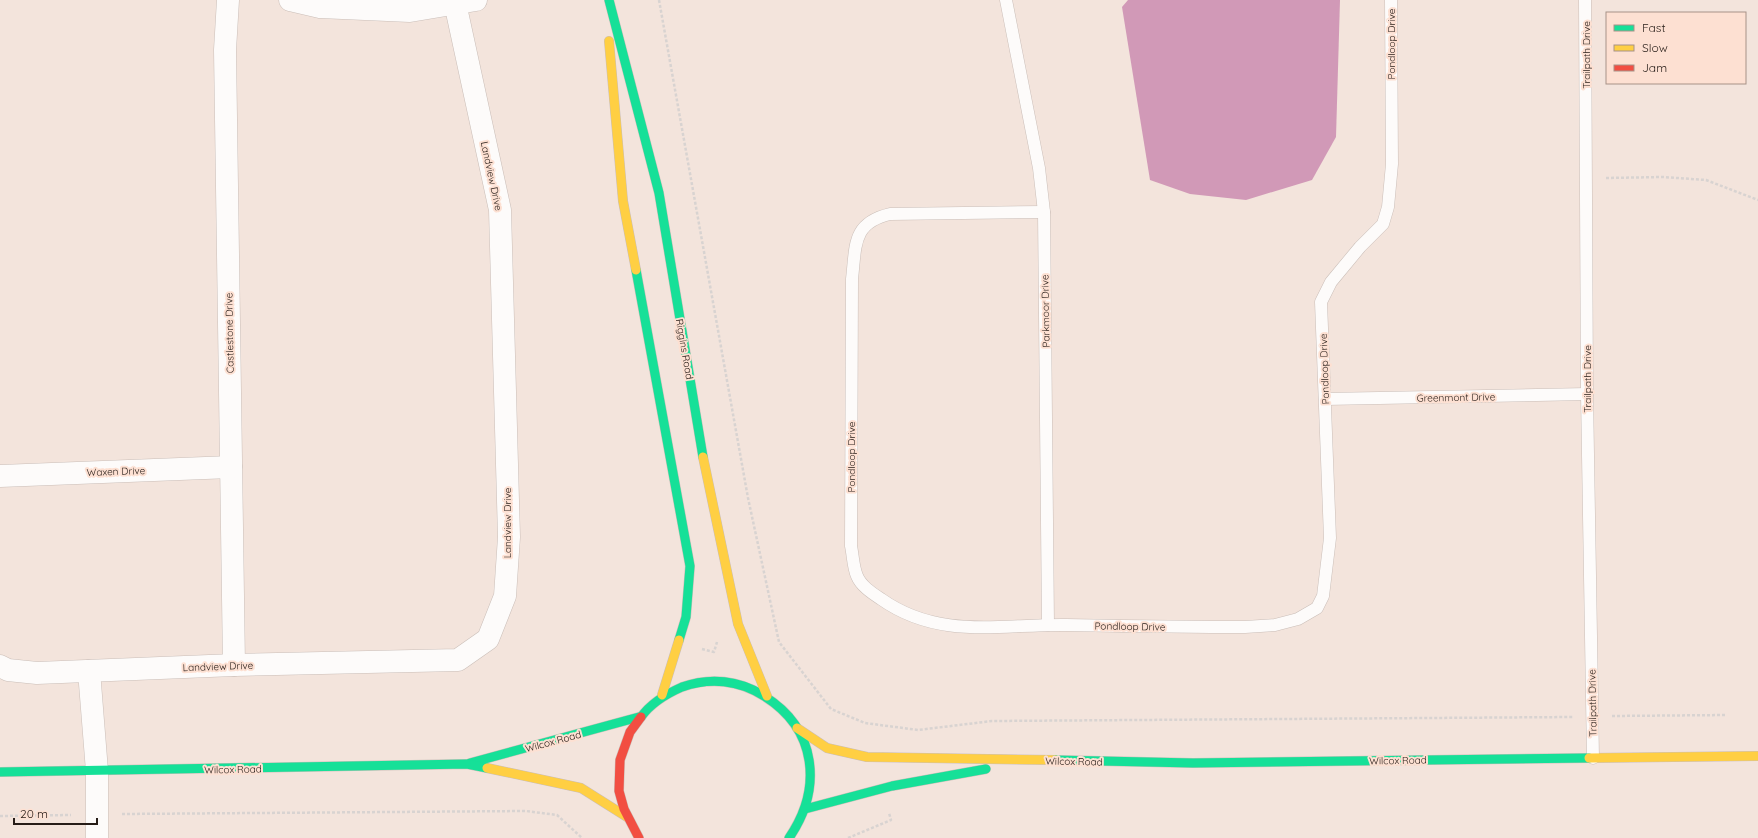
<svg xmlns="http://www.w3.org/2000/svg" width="1758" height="838" font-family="Quicksand,sans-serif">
	<rect width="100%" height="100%" fill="#f3e4dc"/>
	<!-- water -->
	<polygon fill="#d199b7" points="1128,0 1340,0 1336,137 1312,180 1246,200 1190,194 1150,180 1122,7"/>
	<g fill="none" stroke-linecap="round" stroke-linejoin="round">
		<!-- lane casing -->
		<g stroke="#cabeb8" stroke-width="13">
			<g id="lane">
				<polyline points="1006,0 1039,168 1044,212 1048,625"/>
				<polyline points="1585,0 1587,394 1593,758"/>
				<path d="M 1044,212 L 890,214 C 852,223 856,245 852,279 L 851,546 C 853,555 853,567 857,576 C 861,586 872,593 881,599 C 939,640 1000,624 1066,625 C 1125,626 1185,627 1245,627 L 1275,625 L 1298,619 L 1317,608 L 1323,596 L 1330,538 L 1321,302 L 1331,282 L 1360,247 L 1383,224 L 1388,207 L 1392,164 L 1391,0"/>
				<polyline points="1325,399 1587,394"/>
			</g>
		</g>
		<!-- street casing -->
		<g stroke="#cabeb8" stroke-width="23">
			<g id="street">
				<polyline points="228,0 225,50 234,665"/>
				<polyline points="290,0 320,7 410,11 476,0"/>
				<polyline points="0,476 231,467"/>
				<polyline points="0,666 8,670 37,673 234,665 458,660 488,639 505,596 509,537 500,210 455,3"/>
				<polyline points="89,671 97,771 97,838"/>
			</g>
		</g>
		<!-- fast casing -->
		<g stroke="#cabeb8" stroke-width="10">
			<g id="fast">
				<polyline points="609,0 659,193 703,457"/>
				<polyline points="636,270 690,566 686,617 679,640"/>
				<path d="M 641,717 C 651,703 666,694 682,687 C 710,677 739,680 764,696 C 817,729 823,788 789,838"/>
				<polyline points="1055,760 1193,763 1589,758"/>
				<polyline points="470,763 639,717"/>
				<polyline points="0,772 467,764 487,768"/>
				<polyline points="805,809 892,786 986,769"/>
			</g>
		</g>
		<!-- slow casing -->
		<g stroke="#cabeb8" stroke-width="10">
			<g id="slow">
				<polyline points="609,41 623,201 636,270"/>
				<polyline points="703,457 738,624 767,696"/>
				<polyline points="662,695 679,640"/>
				<polyline points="797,728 827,748 867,757 1055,760"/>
				<polyline points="1589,758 1758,756"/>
				<polyline points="487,768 581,788 627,817"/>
			</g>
		</g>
		<!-- jam casing -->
		<g stroke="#cabeb8" stroke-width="10">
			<polyline id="jam" points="639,838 624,809 619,791 620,760 630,732 641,717"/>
		</g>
		<!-- path -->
		<g stroke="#d8d3d1" stroke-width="2.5" stroke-dasharray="3 2" stroke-linecap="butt">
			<polyline points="659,0 748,498 779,642 831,709 865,723 918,730 992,721 1573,717"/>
			<polyline points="1606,178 1663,177 1706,180 1758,200"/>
			<polyline points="702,649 714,652 717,642"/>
			<polyline points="1612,716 1727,715"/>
			<polyline points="122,814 526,811 557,815 582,838"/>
			<polyline points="0,816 71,815"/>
			<polyline points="848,838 891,820 889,813"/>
		</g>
		<!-- lane -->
		<use href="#lane" stroke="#fdfbfa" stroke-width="12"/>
		<!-- street -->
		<use href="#street" stroke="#fdfbfa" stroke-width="22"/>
		<!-- fast -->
		<use href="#fast" stroke="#16e098" stroke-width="9"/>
		<!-- slow -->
		<use href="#slow" stroke="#ffcf43" stroke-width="9"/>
		<!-- jam -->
		<use href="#jam" stroke="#f24e42" stroke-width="9"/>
	</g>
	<g text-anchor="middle" stroke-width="4" stroke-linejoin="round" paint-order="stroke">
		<!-- street labels -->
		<g font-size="10" fill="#261c17" stroke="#fde0d2">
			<text transform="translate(1391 44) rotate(-90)" y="4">Pondloop Drive</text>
			<text transform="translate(1586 55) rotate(-90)" y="4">Trailpath Drive</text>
			<text transform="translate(492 176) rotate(78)" y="4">Landview Drive</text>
			<text transform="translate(1045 311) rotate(-91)" y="4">Parkmoor Drive</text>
			<text transform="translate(229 333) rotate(-91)" y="4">Castlestone Drive</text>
			<text transform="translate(685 349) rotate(80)" y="4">Riggins Road</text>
			<text transform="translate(1324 369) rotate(-92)" y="4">Pondloop Drive</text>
			<text transform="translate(1587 379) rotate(-90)" y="4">Trailpath Drive</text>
			<text transform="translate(1456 397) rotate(-1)" y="4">Greenmont Drive</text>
			<text transform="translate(851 457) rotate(-90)" y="4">Pondloop Drive</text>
			<text transform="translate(116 471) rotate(-2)" y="4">Waxen Drive</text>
			<text transform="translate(507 523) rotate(-90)" y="4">Landview Drive</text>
			<text transform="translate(1130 626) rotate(1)" y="4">Pondloop Drive</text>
			<text transform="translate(218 666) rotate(-2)" y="4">Landview Drive</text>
			<text transform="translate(1592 703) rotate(-91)" y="4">Trailpath Drive</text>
			<text transform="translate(553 741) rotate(-15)" y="4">Wilcox Road</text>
			<text transform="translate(1398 760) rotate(-1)" y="4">Wilcox Road</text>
			<text transform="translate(1074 761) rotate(1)" y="4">Wilcox Road</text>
			<text transform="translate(233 769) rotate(-1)" y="4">Wilcox Road</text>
		</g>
	</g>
	<!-- legend -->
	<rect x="1606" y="12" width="140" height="72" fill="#fde0d2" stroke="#a79287"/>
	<rect x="1614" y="25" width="20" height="6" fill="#16e098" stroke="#a79287"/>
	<text x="1642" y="32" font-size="12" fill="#261c17">Fast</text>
	<rect x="1614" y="45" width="20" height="6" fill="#ffcf43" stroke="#a79287"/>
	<text x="1642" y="52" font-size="12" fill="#261c17">Slow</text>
	<rect x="1614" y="65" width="20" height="6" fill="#f24e42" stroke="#a79287"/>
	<text x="1642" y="72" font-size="12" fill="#261c17">Jam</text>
	<!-- scale -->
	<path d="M14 818v6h83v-6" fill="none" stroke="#261c17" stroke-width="2"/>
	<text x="20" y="818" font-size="12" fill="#261c17" stroke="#fde0d2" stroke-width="3" paint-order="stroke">20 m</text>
</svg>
